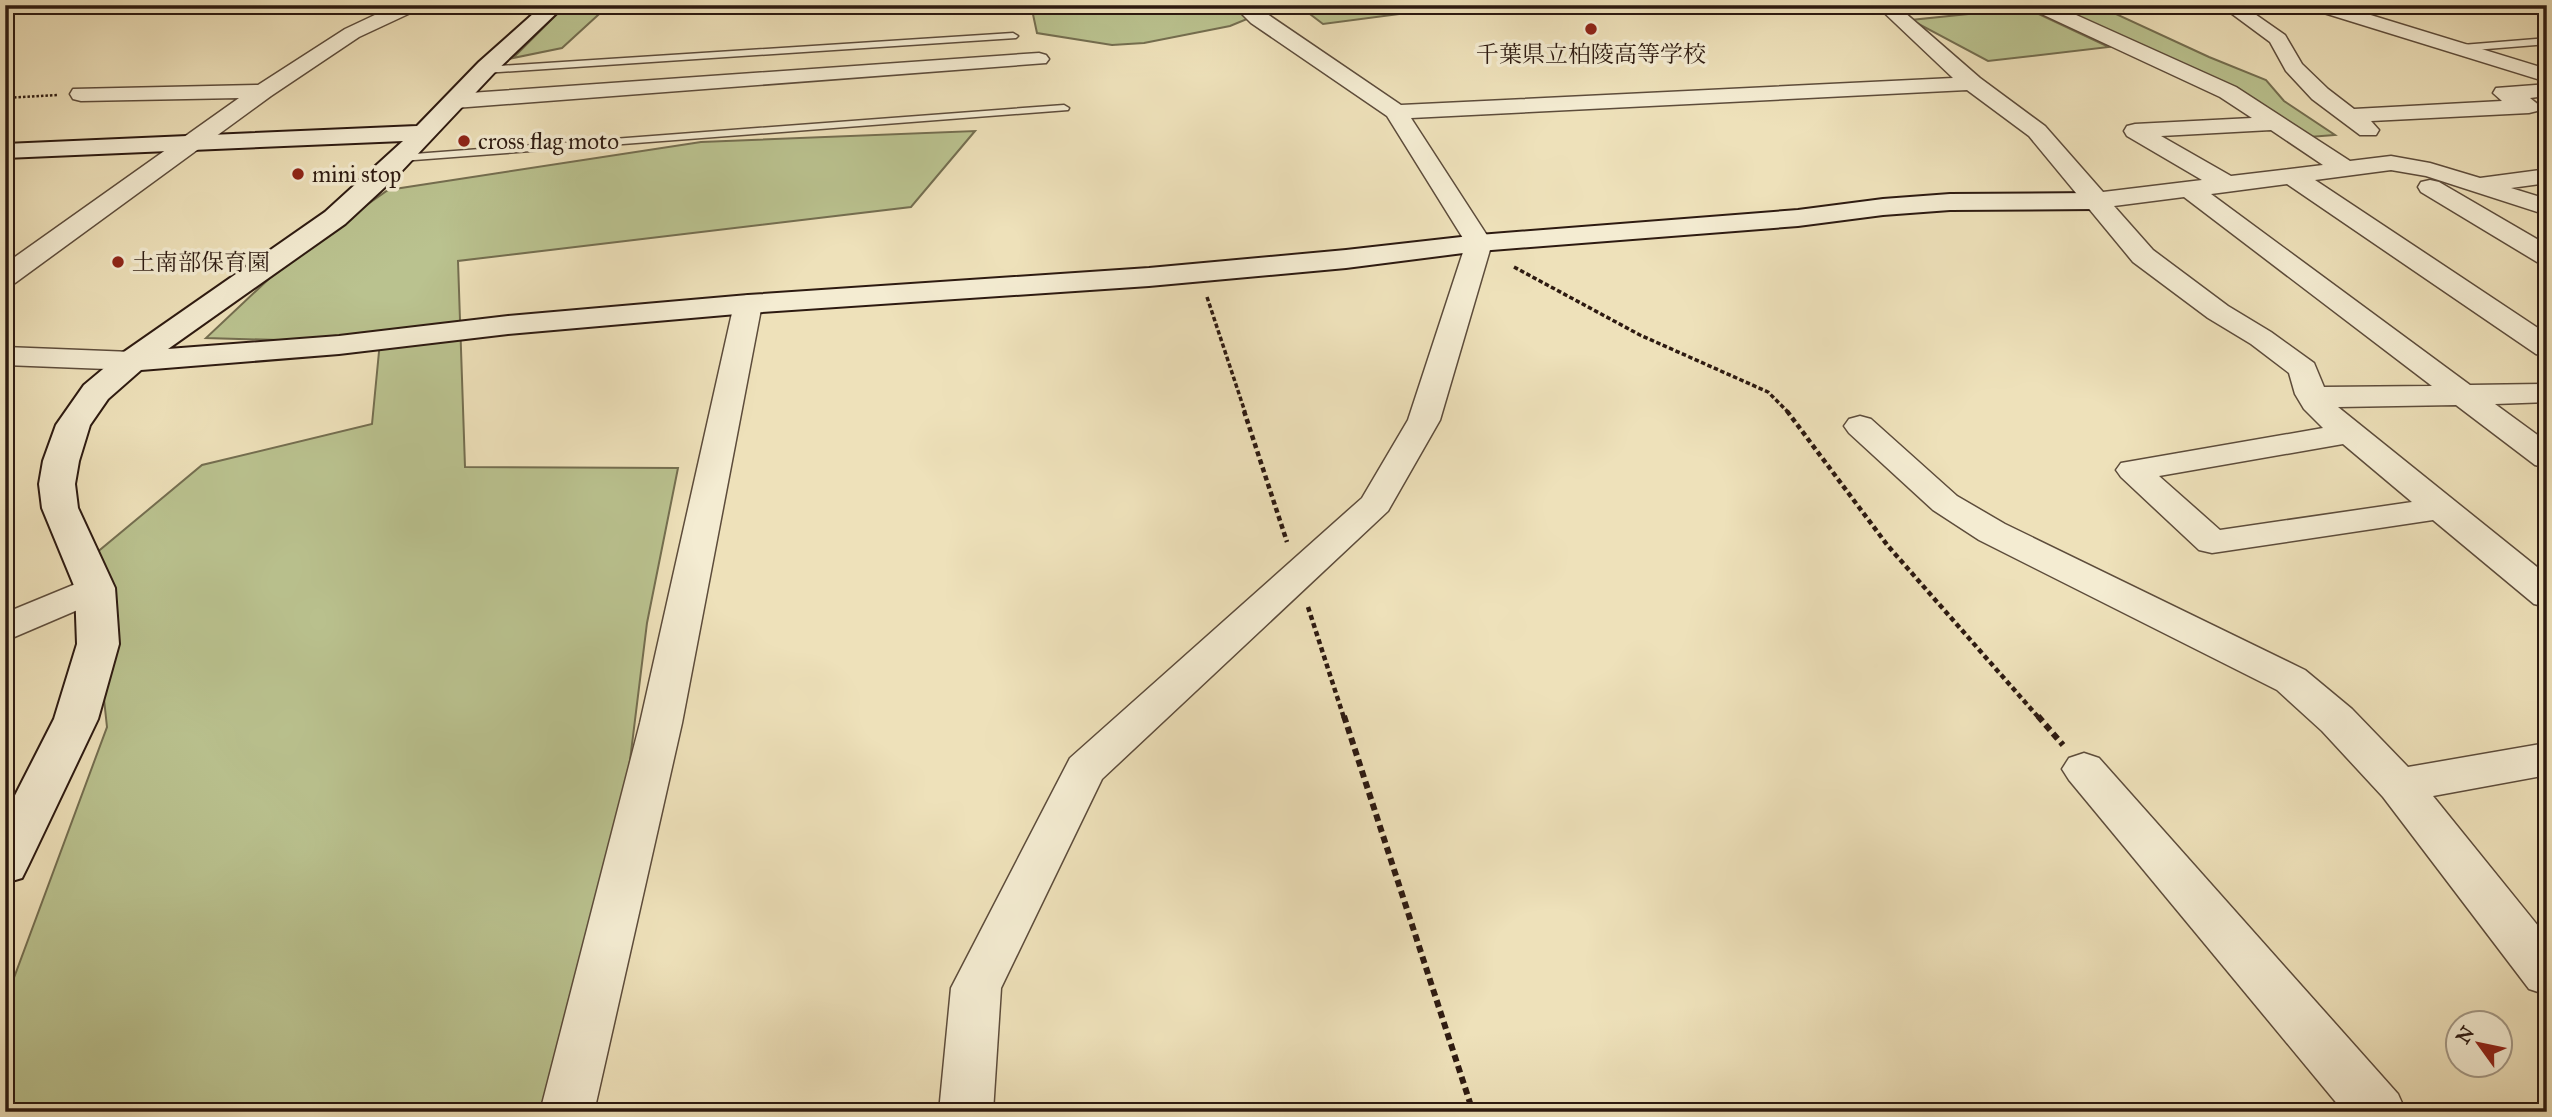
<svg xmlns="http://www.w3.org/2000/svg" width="2552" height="1117" font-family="'IM FELL Great Primer','Noto Serif JP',serif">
	<rect width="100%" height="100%" fill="#eee1ba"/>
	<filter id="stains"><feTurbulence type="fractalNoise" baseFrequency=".00286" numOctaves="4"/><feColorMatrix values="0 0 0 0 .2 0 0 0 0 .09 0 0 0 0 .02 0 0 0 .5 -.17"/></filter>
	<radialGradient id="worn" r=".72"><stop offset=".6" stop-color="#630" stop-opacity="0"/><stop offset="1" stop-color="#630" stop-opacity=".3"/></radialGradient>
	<!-- green -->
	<g fill="#bac28f" stroke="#746e50" stroke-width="2">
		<polygon points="566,5 609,5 562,48 513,58"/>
		<polygon points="1031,5 1238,5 1252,17 1230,26 1144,43 1112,45 1037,33"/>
		<polygon points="1298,5 1468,5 1323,24"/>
		<polygon points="2053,5 2112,5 2105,9 2209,57 2266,80 2284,101 2335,135 2309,137"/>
		<polygon points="2026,8 2109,47 1988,61 1911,20"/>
		<polygon points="975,131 911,207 458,261 465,467 678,468 647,623 623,817 550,1112 5,1112 5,1002 107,727 89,559 202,465 372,424 381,331 312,341 206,338 291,258 388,190 701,142"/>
	</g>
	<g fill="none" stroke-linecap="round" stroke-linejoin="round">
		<!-- stream -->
		<polyline stroke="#6e7c70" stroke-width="6" points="459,11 465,5"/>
		<!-- lane casing -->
		<g stroke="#5d4c3b" stroke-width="3">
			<g id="lane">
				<polygon points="2342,5 2376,5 2332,12 2327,9"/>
				<polygon points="1013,33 1018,36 1016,38 484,73 479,70 484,67"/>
				<polygon points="2547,38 2547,44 2462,51 2457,48 2462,45"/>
				<polygon points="1064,105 1069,108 1068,110 401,161 395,158 401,155"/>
			</g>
		</g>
		<!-- street casing -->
		<g stroke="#5d4c3b" stroke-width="3">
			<g id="street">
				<polygon points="396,5 421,5 419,9 359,37 271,96 15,283 5,285 5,264 239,98 81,101 73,99 70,94 73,89 258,85 345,29"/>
				<path d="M 1233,5 L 1254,5 L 1401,105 L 1953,78 L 1876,5 L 1896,5 L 1980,78 L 2045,126 L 2103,192 L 2202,180 L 2127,136 L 2124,131 L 2127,126 L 2135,124 L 2252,118 L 2220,97 L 2031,9 L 2029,5 L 2054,5 L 2236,87 L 2350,161 L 2391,156 L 2430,163 L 2480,178 L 2547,169 L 2547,183 L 2511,188 L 2547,199 L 2547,215 L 2426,176 L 2391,170 L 2315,180 L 2547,334 L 2547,357 L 2536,354 L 2287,184 L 2211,194 L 2470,385 L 2547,384 L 2547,402 L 2495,404 L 2547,442 L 2547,468 L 2535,465 L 2456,405 L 2338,407 L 2547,575 L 2547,607 L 2534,604 L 2433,520 L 2212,553 L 2199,550 L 2121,477 L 2116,470 L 2121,463 L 2323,428 L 2304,409 L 2295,394 L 2289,373 L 2251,344 L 2208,318 L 2133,262 L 2029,136 L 1967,90 L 1411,118 L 1492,243 L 1440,420 L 1388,511 L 1102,779 L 1001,988 L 993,1112 L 939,1112 L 951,988 L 1070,758 L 1362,498 L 1408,420 L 1466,243 L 1387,116 L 1251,23 ZM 2271,130 L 2323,165 L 2231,176 L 2161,136 ZM 2184,197 L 2432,386 L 2324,387 L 2314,363 L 2271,332 L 2228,306 L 2153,250 L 2114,206 ZM 2343,444 L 2412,502 L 2220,530 L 2159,476 Z"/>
				<polygon points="2220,5 2242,5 2285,35 2302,64 2328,89 2354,109 2502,101 2493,93 2496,88 2547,84 2547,96 2530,98 2540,106 2537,111 2529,113 2371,121 2379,130 2376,135 2360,135 2312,99 2286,71 2270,42"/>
				<polygon points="2309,5 2338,5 2547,69 2547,82 2311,9"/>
				<polygon points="1039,53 1046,55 1049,59 1046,63 455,108 447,106 444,101 447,96 455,94"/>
				<polygon points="2430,180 2439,182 2547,245 2547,264 2537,262 2421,192 2418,187 2421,182"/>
				<polygon points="748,295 758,298 762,304 682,723 594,1112 540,1112 640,723 734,304 738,298"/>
				<polygon points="5,347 132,352 143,355 147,361 143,367 132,370 5,365"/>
				<polygon points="1860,416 1871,419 1957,496 2005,524 2305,670 2352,709 2408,767 2547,743 2547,775 2433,796 2547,937 2547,995 2529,989 2383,797 2322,731 2277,690 1979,540 1933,510 1849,433 1844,426 1849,419"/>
				<polygon points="95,576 108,579 114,588 108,597 5,641 5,613"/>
				<polygon points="2084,753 2099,758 2398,1094 2406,1112 2344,1112 2069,780 2062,769 2069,758"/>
			</g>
		</g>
		<!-- secondary casing -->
		<g stroke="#2d1a11" stroke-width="4">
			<polygon id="secondary" points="543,5 565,5 495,72 398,175 345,224 168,349 339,336 508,316 748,295 1149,268 1346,250 1479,235 1798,210 1883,199 1950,194 2095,193 2104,195 2108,201 2104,207 2095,209 1950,210 1883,215 1798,226 1479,251 1346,268 1149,286 748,313 508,334 339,354 141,370 108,399 90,425 79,461 75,484 78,508 115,588 119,644 98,719 29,864 22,878 5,883 5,815 54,719 77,644 75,588 42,508 39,484 43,461 56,425 84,385 121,354 325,212 403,141 5,158 5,144 417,126 479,62"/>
		</g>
		<!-- path-far3 -->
		<polyline stroke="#2d1a11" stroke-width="2.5" stroke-dasharray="2.5 2" stroke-linecap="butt" points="5,98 57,95"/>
		<!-- path-far2 -->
		<g stroke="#2d1a11" stroke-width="3.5" stroke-dasharray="4.5 2.5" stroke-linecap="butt">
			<polyline points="1514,267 1640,335 1768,392 1788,412"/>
			<polyline points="1207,297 1245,412"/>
		</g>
		<!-- path-far1 -->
		<g stroke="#2d1a11" stroke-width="4.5" stroke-dasharray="5 3.5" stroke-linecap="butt">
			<polyline points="1244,411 1287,542"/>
			<polyline points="1787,411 1888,546 2039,718"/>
			<polyline points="1308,607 1344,718"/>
		</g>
		<!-- path -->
		<g stroke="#2d1a11" stroke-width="6" stroke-dasharray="7 4.5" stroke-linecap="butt">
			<polyline points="1344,716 1473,1112"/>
			<polyline points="2038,716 2063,745"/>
		</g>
		<!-- lane -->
		<use href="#lane" fill="#f4ecd2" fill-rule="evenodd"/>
		<!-- street -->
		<use href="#street" fill="#f4ecd2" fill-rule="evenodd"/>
		<!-- secondary -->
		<use href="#secondary" fill="#f4ecd2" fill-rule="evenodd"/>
	</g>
	<!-- markers -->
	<g fill="#8f2418" stroke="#f4ecd2" stroke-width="2.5">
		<circle cx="1591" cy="29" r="7"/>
		<circle cx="464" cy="141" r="7"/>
		<circle cx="298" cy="174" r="7"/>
		<circle cx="118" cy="262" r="7"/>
	</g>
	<g text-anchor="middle" stroke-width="7" stroke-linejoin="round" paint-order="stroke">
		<!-- far-poi labels -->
		<g font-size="23" fill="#2d1a11" stroke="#f4ecd2" text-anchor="start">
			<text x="1591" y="62" text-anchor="middle">千葉県立柏陵高等学校</text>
			<text x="478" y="149">cross flag moto</text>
			<text x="312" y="182">mini stop</text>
			<text x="132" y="270">土南部保育園</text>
		</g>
	</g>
	<!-- margin -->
	<rect width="2552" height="1117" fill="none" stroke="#eee1ba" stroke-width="28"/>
	<rect x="7" y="7" width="2538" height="1103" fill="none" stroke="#2d1a11" stroke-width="3.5"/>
	<rect x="14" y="14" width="2524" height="1089" fill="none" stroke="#2d1a11" stroke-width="2"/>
	<!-- north arrow -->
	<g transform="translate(2479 1044) rotate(303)"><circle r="33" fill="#f4ecd2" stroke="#a49885" stroke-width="2"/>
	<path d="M0-5L12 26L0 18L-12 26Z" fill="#8f2418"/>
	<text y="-10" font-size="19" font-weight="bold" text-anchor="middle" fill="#2d1a11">N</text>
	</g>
	<rect width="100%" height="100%" filter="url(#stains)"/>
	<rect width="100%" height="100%" fill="url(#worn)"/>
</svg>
